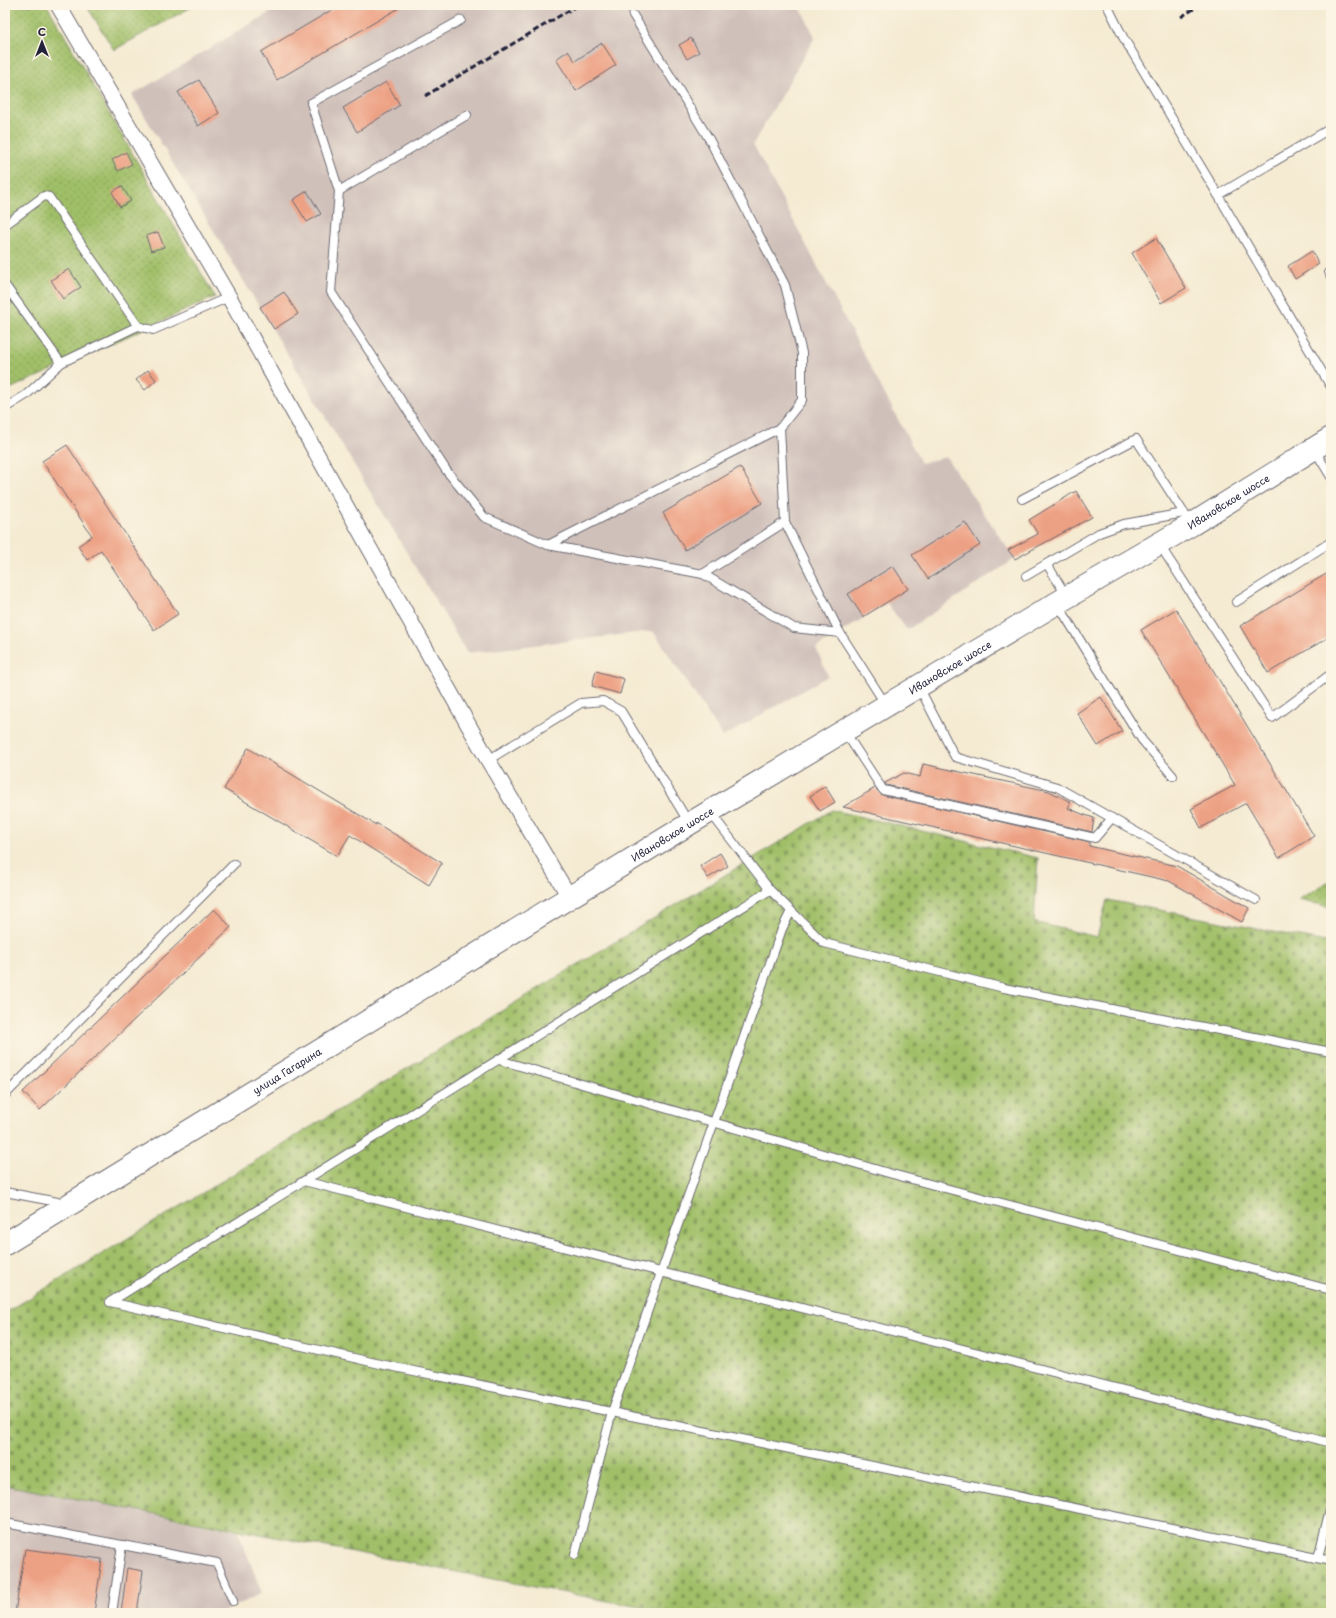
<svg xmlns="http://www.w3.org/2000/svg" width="1336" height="1618" font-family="'Playpen Sans',sans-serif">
	<defs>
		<pattern id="grass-dots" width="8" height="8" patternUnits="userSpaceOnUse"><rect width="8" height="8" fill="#a0bf68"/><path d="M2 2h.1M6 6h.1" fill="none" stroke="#829b57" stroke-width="1.8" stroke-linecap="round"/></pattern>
		<pattern id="cemetery-stones" width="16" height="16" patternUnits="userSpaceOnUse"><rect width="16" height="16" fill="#a0bf68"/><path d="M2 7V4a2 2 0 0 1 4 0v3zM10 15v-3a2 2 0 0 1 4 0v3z" fill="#829b57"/></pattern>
	</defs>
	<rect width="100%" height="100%" fill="#fcf5e5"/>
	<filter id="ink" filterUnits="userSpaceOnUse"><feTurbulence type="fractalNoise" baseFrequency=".025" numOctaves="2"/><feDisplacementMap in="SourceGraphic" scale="8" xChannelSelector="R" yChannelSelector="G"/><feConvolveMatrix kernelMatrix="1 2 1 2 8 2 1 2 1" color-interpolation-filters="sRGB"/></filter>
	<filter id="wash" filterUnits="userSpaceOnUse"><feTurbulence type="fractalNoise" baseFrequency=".012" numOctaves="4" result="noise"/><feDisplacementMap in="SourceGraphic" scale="16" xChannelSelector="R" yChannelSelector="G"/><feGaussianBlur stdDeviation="0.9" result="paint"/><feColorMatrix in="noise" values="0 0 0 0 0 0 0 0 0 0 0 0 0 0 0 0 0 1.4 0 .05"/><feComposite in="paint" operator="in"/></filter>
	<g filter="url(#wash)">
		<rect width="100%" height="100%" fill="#f5ebd3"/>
		<!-- industrial -->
		<g fill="#cfc0ba">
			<polygon points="282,5 799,5 815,37 753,144 921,463 946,457 1015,559 907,630 887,603 816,648 828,676 723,737 653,631 467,653 132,95"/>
			<polygon points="5,1485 238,1531 262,1593 221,1613 5,1613"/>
		</g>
		<!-- grass -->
		<g fill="url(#grass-dots)" stroke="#617052">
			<polygon points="5,5 47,5 215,297 5,391"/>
			<polygon points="86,5 195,5 114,50"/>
			<polygon points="1331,880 1331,907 1298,900"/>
		</g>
		<!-- cemetery -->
		<polygon fill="url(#cemetery-stones)" stroke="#617052" points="832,810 1038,858 1034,922 1097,937 1107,900 1331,943 1331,1613 670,1613 5,1485 5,1313"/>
		<g id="blocks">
			<!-- building -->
			<g fill="#eda184">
				<polygon points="340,5 404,5 277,80 261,52"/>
				<polygon points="691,38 699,52 687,59 679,45"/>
				<polygon points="602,43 616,65 576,91 556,59 568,51 575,61"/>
				<polygon points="199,80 219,113 198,126 178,92"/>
				<polygon points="386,82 400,105 357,132 343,108"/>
				<polygon points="126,152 132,164 118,171 112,160"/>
				<polygon points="122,186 131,201 120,207 112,192"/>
				<polygon points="307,191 321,214 307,222 293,200"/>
				<polygon points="158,232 164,247 151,251 146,236"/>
				<polygon points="1156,238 1186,288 1161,303 1132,253"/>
				<polygon points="1312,251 1319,264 1295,279 1288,266"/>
				<polygon points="69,269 81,287 63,299 51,280"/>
				<polygon points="284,292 298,314 274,329 260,307"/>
				<polygon points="148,370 156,380 145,390 136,380"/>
				<polygon points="67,445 178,614 154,630 101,550 87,560 78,546 92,536 42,461"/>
				<polygon points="740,467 762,503 685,550 663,513"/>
				<polygon points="1076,491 1092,517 1015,559 1008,550 1038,534 1029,520"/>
				<polygon points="965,522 980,545 928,579 912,555"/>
				<polygon points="893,566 908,589 863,617 848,594"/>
				<polygon points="1331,571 1331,636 1268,673 1240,626"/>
				<polygon points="1176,609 1314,836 1279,858 1246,803 1201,828 1191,809 1235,785 1141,630"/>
				<polygon points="596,671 624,679 620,694 592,686"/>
				<polygon points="1101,697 1122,731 1098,746 1077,713"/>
				<polygon points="248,748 376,825 376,823 442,863 429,885 350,835 337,856 224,789"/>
				<polygon points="923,764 1049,791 1071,802 1068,808 1082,814 1094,818 1092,832 886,785 885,783 904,773 920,777"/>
				<polygon points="825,786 835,802 820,811 810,796"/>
				<polygon points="875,788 882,795 1090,842 1089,846 1177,866 1249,908 1242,922 1169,881 843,807"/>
				<polygon points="720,853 728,866 708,878 700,866"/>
				<polygon points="214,909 231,927 40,1110 23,1092"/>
				<polygon points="25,1549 102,1559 94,1613 15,1613"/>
				<polygon points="127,1568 143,1571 137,1613 121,1613"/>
			</g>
		</g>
	</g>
	<g filter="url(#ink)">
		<use href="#blocks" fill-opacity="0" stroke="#6c6870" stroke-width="1"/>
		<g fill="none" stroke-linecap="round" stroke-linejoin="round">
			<!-- lane casing -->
			<g stroke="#6c6870" stroke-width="10">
				<g id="lane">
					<polyline points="1107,5 1123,37 1218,195 1331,387"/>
					<polyline points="633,15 709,139 785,285 802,353 802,400 780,428"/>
					<polyline points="467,115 339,191 331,292 446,470 484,517 548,545"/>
					<polyline points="339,191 311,103 461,20"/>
					<polyline points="1218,195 1331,128"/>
					<polyline points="5,225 44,196 49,197 138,326"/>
					<polyline points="1331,271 1329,272 1331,277"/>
					<polyline points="5,285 61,363"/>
					<polyline points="5,408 26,395 61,363 138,326 153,330 229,297"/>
					<polyline points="1314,449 1331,477"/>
					<polyline points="1022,499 1136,439 1191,524"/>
					<polyline points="785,522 703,574 548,545 780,428 785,522 840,633 886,705"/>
					<polyline points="1159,544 1272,718 1331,674"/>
					<polyline points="1047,564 1067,597"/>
					<polyline points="703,574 794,628 840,633"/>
					<polyline points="1026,576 1099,533 1124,524 1184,513"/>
					<polyline points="1236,602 1331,542"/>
					<polyline points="1057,603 1142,740 1173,776"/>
					<polyline points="919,687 955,757 1057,787 1256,900"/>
					<polyline points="845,732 883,790 1095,838 1112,818"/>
					<polyline points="488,760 581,703 603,701 621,711 689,823"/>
					<polyline points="710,812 770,890 824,943 1004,988 1331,1052"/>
					<polyline points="499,1060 892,1174 1331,1290"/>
					<polyline points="5,1095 234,864"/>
					<polyline points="304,1181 1331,1443"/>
					<polyline points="5,1192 63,1203"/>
					<polyline points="110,1302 380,1364 1331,1561"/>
					<polyline points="110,1302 770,890"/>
					<polyline points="5,1523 122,1545 112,1613"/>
					<polyline points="122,1545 217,1563 233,1601"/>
					<polyline points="575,1555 612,1412 782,929 791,911"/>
					<polyline points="1318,1558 1331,1505"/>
				</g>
			</g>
			<!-- street casing -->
			<g stroke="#6c6870" stroke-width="17">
				<polyline id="street" points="58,5 229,297 488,760 570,898"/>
			</g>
			<!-- secondary casing -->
			<g stroke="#6c6870" stroke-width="24">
				<g id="secondary">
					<path id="s1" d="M 5,1244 L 689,824 L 1057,603 L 1191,525 L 1331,438"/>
				</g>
			</g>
			<!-- lane -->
			<use href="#lane" stroke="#fff" stroke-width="8"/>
			<!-- street -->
			<use href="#street" stroke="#fff" stroke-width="15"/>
			<!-- secondary -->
			<use href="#secondary" stroke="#fff" stroke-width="22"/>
			<!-- rail -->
			<g stroke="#22223b" stroke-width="3" stroke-dasharray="6 3" stroke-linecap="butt">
				<polyline points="1181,17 1200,5"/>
				<polyline points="425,96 578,5"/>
			</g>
		</g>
	</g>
	<g text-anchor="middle" stroke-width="4" stroke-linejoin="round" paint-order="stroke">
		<!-- street labels -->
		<g font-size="10" fill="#22223b" stroke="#fcf5e5">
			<text dy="4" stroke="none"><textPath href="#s1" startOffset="1431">Ивановское шоссе</textPath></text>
			<text dy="4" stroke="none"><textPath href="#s1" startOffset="1107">Ивановское шоссе</textPath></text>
			<text dy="4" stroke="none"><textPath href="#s1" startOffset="783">Ивановское шоссе</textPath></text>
			<text dy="4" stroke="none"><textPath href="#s1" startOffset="331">улица Гагарина</textPath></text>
		</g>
	</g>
	<!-- margin -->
	<rect width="1336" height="1618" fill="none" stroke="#fcf5e5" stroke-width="20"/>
	<!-- north arrow -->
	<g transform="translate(42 42)" stroke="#fcf5e5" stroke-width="3" paint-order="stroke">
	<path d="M0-3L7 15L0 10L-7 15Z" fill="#22223b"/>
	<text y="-6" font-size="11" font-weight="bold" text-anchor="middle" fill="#22223b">С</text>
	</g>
</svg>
